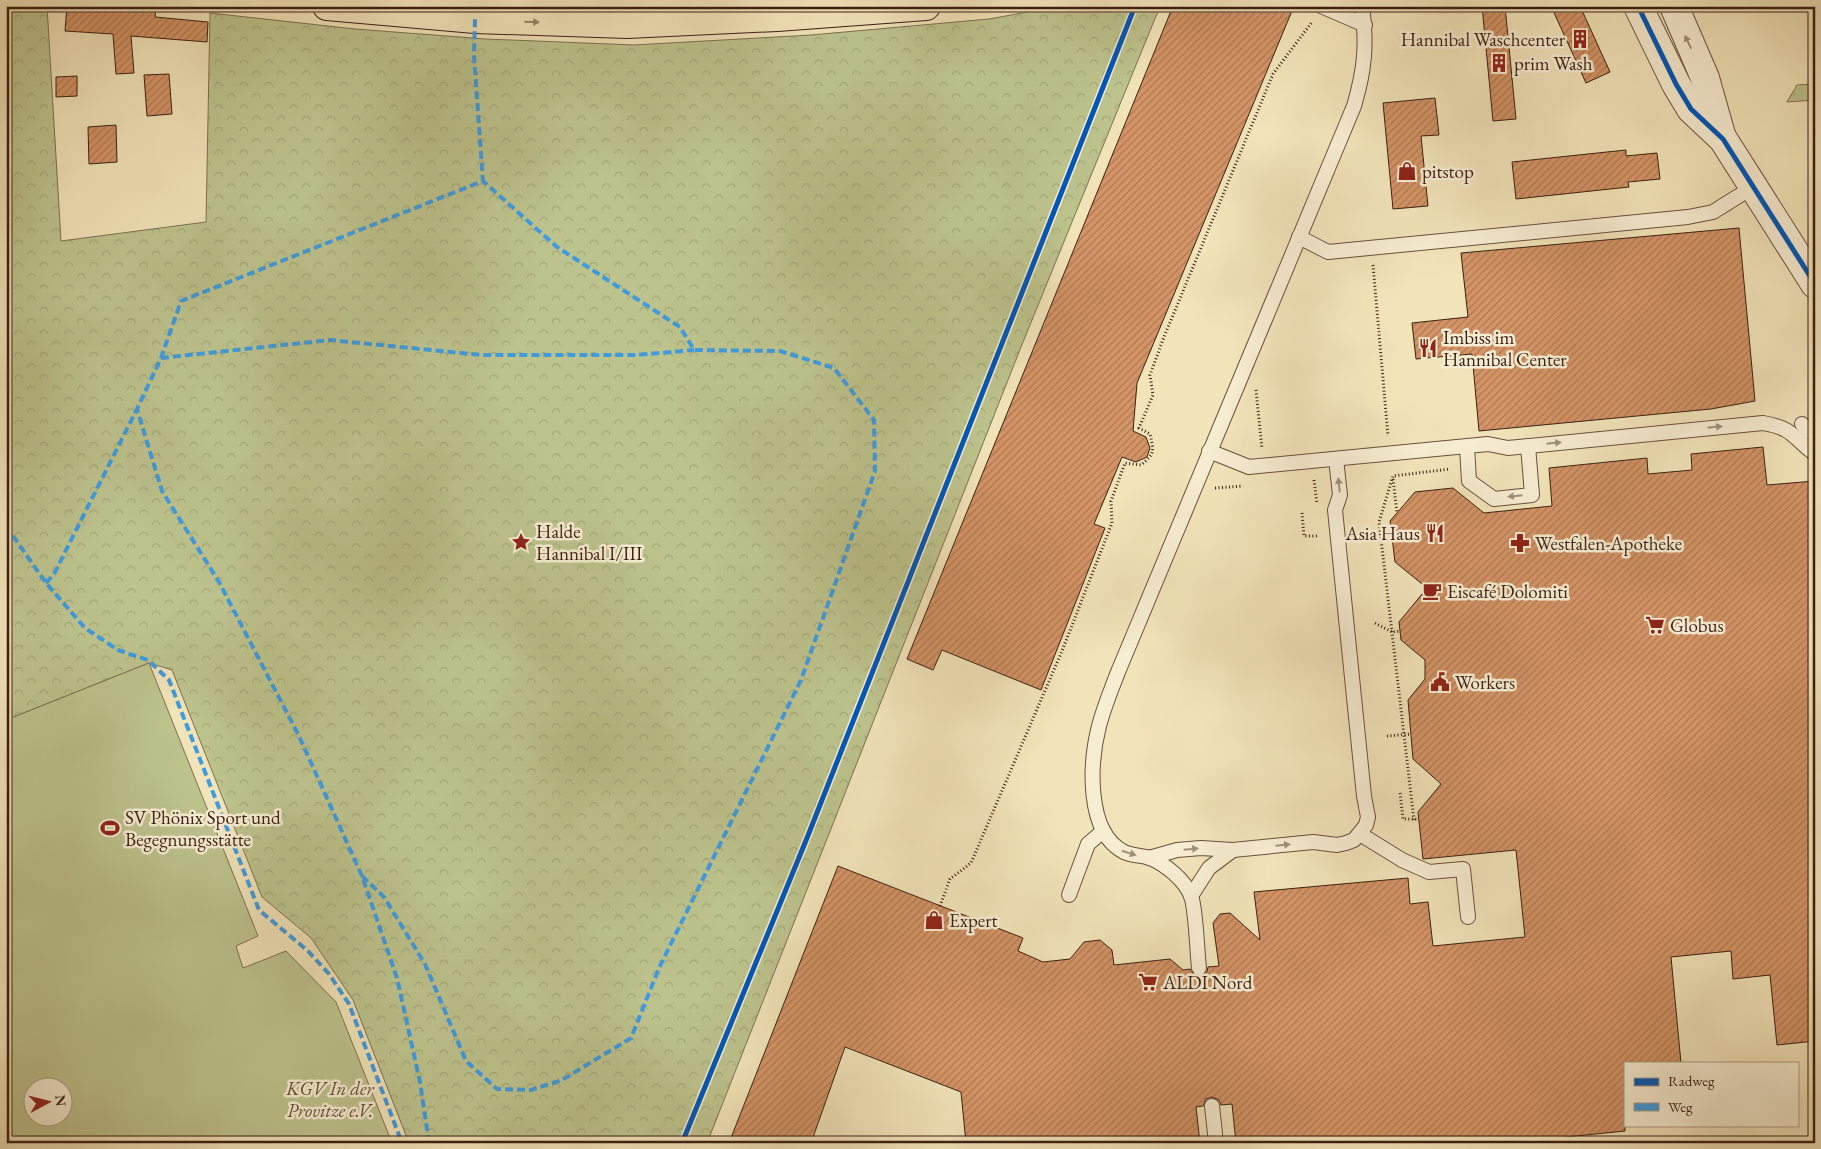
<svg xmlns="http://www.w3.org/2000/svg" width="1821" height="1149" font-family="'EB Garamond',serif">
	<defs>
		<pattern id="grass-tufts" width="24" height="20" patternUnits="userSpaceOnUse" patternTransform="scale(1.25)"><rect width="24" height="20" fill="#bdc38d"/><path d="M3 7l-1-3M5 7V3M7 7l1-3M15 17l-1-3M17 17v-4M19 17l1-3" fill="none" stroke="#a3a779"/></pattern>
		<pattern id="forest-crowns" width="20" height="18" patternUnits="userSpaceOnUse" patternTransform="scale(1.25)"><rect width="20" height="18" fill="#bdc38d"/><path d="M2 6a3 3 0 1 1 6 0M12 15a3 3 0 1 1 6 0" fill="none" stroke="#a3a779"/></pattern>
		<pattern id="building-hatch" width="6" height="6" patternUnits="userSpaceOnUse" patternTransform="scale(1.25)"><rect width="6" height="6" fill="#d49466"/><path d="M-1 1l2-2M0 6l6-6M5 7l2-2" fill="none" stroke="#ad7853"/></pattern>
	</defs>
	<rect width="100%" height="100%" fill="#f2e4b9"/>
	<filter id="stains"><feTurbulence type="fractalNoise" baseFrequency=".004" numOctaves="4"/><feColorMatrix values="0 0 0 0 .2 0 0 0 0 .09 0 0 0 0 .02 0 0 0 .5 -.17"/></filter>
	<radialGradient id="worn" r=".72"><stop offset=".6" stop-color="#630" stop-opacity="0"/><stop offset="1" stop-color="#630" stop-opacity=".3"/></radialGradient>
	<!-- grass -->
	<polygon fill="url(#grass-tufts)" stroke="#7c7150" points="1815,84 1815,100 1787,102 1797,85"/>
	<!-- forest -->
	<polygon fill="url(#forest-crowns)" stroke="#7c7150" points="6,6 47,6 61,241 206,222 210,13 355,29 486,39 634,45 811,35 989,19 1061,6 1162,6 1156,16 1021,347 707,1143 409,1143 353,1000 311,938 262,897 172,670 149,663 6,720"/>
	<!-- garden -->
	<path fill="#bdc38d" stroke="#7c7150" fill-rule="evenodd" d="M 149,663 L 258,936 L 236,946 L 243,968 L 286,951 L 336,1002 L 392,1143 L 6,1143 L 6,720 ZM 32,1086 L 62,1086 L 62,1116 L 32,1116 Z"/>
	<!-- building -->
	<g fill="url(#building-hatch)" stroke="#3b1f13">
		<polygon points="67,6 156,6 155,17 208,22 207,42 131,36 134,73 116,74 113,34 65,31"/>
		<polygon points="1173,6 1294,6 1137,383 1133,431 1146,437 1150,448 1147,457 1136,462 1122,457 1094,524 1105,528 1041,690 942,650 933,670 907,659"/>
		<polygon points="1482,6 1505,6 1516,119 1493,121"/>
		<polygon points="1551,6 1580,6 1610,72 1586,83"/>
		<polygon points="169,74 172,114 147,116 144,75"/>
		<polygon points="77,76 77,96 56,97 56,77"/>
		<polygon points="1435,98 1439,135 1421,136 1428,206 1393,209 1383,103"/>
		<polygon points="116,125 117,162 89,164 88,127"/>
		<polygon points="1626,150 1626,156 1657,153 1660,179 1628,182 1629,187 1516,199 1512,162"/>
		<polygon points="1739,228 1755,401 1711,409 1479,431 1472,354 1416,359 1412,323 1468,317 1461,253"/>
		<polygon points="1763,447 1767,485 1815,481 1815,1041 1777,1045 1770,975 1733,979 1731,951 1671,957 1681,1063 1625,1063 1625,1131 1508,1143 1236,1143 1232,1104 1221,1105 1219,1100 1212,1097 1206,1099 1203,1106 1196,1107 1200,1143 966,1143 961,1092 845,1047 811,1143 729,1143 838,866 1023,938 1018,951 1043,962 1070,959 1084,942 1100,940 1112,950 1114,965 1170,959 1183,970 1190,969 1195,976 1200,977 1207,972 1208,967 1219,966 1213,923 1220,914 1230,913 1260,940 1254,892 1408,878 1410,904 1428,902 1433,946 1525,937 1516,850 1423,859 1418,812 1441,784 1413,759 1408,700 1425,679 1425,660 1401,640 1399,622 1427,588 1395,562 1390,521 1415,492 1453,488 1484,513 1552,506 1549,468 1647,458 1648,474 1692,470 1691,454"/>
	</g>
	<g fill="none" stroke-linecap="round" stroke-linejoin="round">
		<!-- service casing -->
		<g stroke="#69503c" stroke-width="16">
			<g id="service">
				<polyline points="1321,6 1365,25"/>
				<polyline points="1299,237 1328,252 1688,217 1713,212 1753,187"/>
				<polyline points="1802,424 1807,430 1815,435"/>
				<polyline points="1467,447 1469,481 1494,499 1532,495 1528,446"/>
				<path d="M 1209,451 L 1249,467 L 1488,444 L 1508,448 L 1763,423 C 1796,429 1791,437 1815,454"/>
				<polyline points="1360,834 1402,860 1429,872 1463,869 1468,917"/>
				<polyline points="1149,858 1177,850 1201,848 1233,850 1313,842 1337,845 1346,843 1354,840 1366,825 1368,817 1364,796 1335,510 1340,495 1336,459"/>
				<polyline points="1069,895 1088,844 1103,831"/>
				<polyline points="1191,896 1209,868 1233,850"/>
				<path d="M 1199,968 C 1197,952 1196,908 1191,896 C 1185,880 1165,864 1150,858 C 1142,855 1132,856 1124,852 C 1085,832 1090,761 1099,726 C 1104,707 1111,690 1118,672 L 1354,106 C 1365,69 1367,44 1362,6"/>
				<polyline points="1212,1106 1216,1143"/>
			</g>
		</g>
		<!-- tertiary casing -->
		<g stroke="#69503c" stroke-width="30">
			<g id="tertiary">
				<polyline points="1638,6 1676,84 1691,109 1723,139 1815,284"/>
				<polyline points="1674,6 1705,78 1722,138"/>
			</g>
		</g>
		<!-- primary casing -->
		<g stroke="#3b1f13" stroke-width="30">
			<polyline id="primary" points="327,6 475,19 627,24 777,17 926,6"/>
		</g>
		<!-- path -->
		<g stroke="#3b1f13" stroke-width="3" stroke-dasharray="1 2.5" stroke-linecap="butt">
			<polyline points="1373,265 1388,436"/>
			<polyline points="1256,390 1262,449"/>
			<polyline points="1393,479 1397,513"/>
			<polyline points="1314,480 1317,504"/>
			<polyline points="1215,488 1243,486"/>
			<polyline points="1302,513 1304,536 1319,536"/>
			<polyline points="1375,623 1392,632 1401,631"/>
			<polyline points="1387,736 1411,734"/>
			<polyline points="1400,793 1403,819 1419,819"/>
			<polyline points="1414,820 1379,522 1393,476 1450,469"/>
			<path d="M 940,906 L 950,879 L 971,863 L 1062,651 L 1112,523 L 1111,501 L 1125,463 L 1141,465 C 1155,453 1154,452 1150,434 L 1139,428 L 1153,395 L 1150,375 L 1164,337 L 1273,74 L 1312,22"/>
		</g>
		<!-- service -->
		<use href="#service" stroke="#f7edd2" stroke-width="14"/>
		<!-- tertiary -->
		<use href="#tertiary" stroke="#f7edd2" stroke-width="28"/>
		<!-- primary -->
		<use href="#primary" stroke="#f2e4b9" stroke-width="28"/>
		<!-- quiet -->
		<g stroke="#3f9bde" stroke-width="4" stroke-dasharray="8 4" stroke-linecap="butt">
			<polyline points="161,358 330,340 481,355 637,355 694,350"/>
			<polyline points="6,526 46,583 85,628 118,650 148,660 169,680 259,910 308,951 329,974 349,1004 402,1143"/>
			<polyline points="46,583 54,574 137,409"/>
			<polyline points="362,876 384,897 425,964 466,1061 497,1089 531,1090 562,1080 631,1038 659,968 801,680 875,471 874,420 834,368 780,351 694,350 680,327 557,247 483,181"/>
			<polyline points="429,1143 420,1082 397,978 362,876 299,736 219,582 162,491 137,409 161,358 181,301 483,181 474,56 475,19"/>
		</g>
		<!-- cycleway casing -->
		<g stroke="#f7edd2" stroke-width="8">
			<g id="cycleway">
				<polyline points="1638,6 1676,84 1691,109 1723,139 1815,284"/>
				<polyline points="682,1143 807,838 1135,6"/>
			</g>
		</g>
		<!-- cycleway -->
		<use href="#cycleway" stroke="#0057b8" stroke-width="5"/>
	</g>
	<!-- one-way arrows -->
	<defs><path id="oneway-solid" d="M-6-.8H1V-3.2L6.5 0L1 3.2V.8H-6Z" transform="scale(1.25)"/></defs>
	<use fill="#968266" href="#oneway-solid" transform="translate(532 22) rotate(2)"/>
	<g fill="#a2907c">
		<use href="#oneway-solid" transform="translate(1688 42) rotate(-115)"/>
		<use href="#oneway-solid" transform="translate(1715 427) rotate(-6)"/>
		<use href="#oneway-solid" transform="translate(1554 443) rotate(-6)"/>
		<use href="#oneway-solid" transform="translate(1339 485) rotate(-96)"/>
		<use href="#oneway-solid" transform="translate(1515 496) rotate(174)"/>
		<use href="#oneway-solid" transform="translate(1283 845) rotate(-6)"/>
		<use href="#oneway-solid" transform="translate(1191 849) rotate(-5)"/>
		<use href="#oneway-solid" transform="translate(1129 853) rotate(17)"/>
	</g>
	<!-- icons -->
	<defs>
		<g id="building-bare" transform="scale(1.5)"><path d="M-4-6H4V6H1V3H-1V6H-4ZM-2.5-4.3h1.7v1.8h-1.7ZM.8-4.3h1.7v1.8H.8ZM-2.5-1h1.7V.8h-1.7ZM.8-1h1.7V.8H.8Z" fill="#8f2418" stroke="#f7edd2" stroke-width="2.5" paint-order="stroke"/></g>
		<g id="shop-bare" transform="scale(1.5)"><path d="M-5-2.5h2.3a2.7 3.5 0 0 1 5.4 0H5L5.5 6h-11ZM-1.5-2.5h3a1.5 2.3 0 0 0-3 0Z" fill="#8f2418" stroke="#f7edd2" stroke-width="2.5" paint-order="stroke"/></g>
		<g id="restaurant-bare" transform="scale(1.5)"><path d="M-5-6h1v4h1v-4h1v4h1v-4h1v5L-1.5 .5V6h-2V.5L-5-1ZM5-6V6H3V1.5H1.5Q1.5-4 5-6Z" fill="#8f2418" stroke="#f7edd2" stroke-width="2.5" paint-order="stroke"/></g>
		<g id="sight-bare" transform="scale(1.5)"><path d="M0-6L1.8-2.2L6-1.7L2.9 1.2L3.7 5.4L0 3.3L-3.7 5.4L-2.9 1.2L-6-1.7L-1.8-2.2Z" fill="#8f2418" stroke="#f7edd2" stroke-width="2.5" paint-order="stroke"/></g>
		<g id="pharmacy-bare" transform="scale(1.5)"><path d="M-2-6h4v4h4v4h-4v4h-4v-4h-4v-4h4Z" fill="#8f2418" stroke="#f7edd2" stroke-width="2.5" paint-order="stroke"/></g>
		<g id="cafe-bare" transform="scale(1.5)"><path d="M-5.5-4.5H6V0H3Q3 3.5 0 3.5H-2.5Q-5.5 3.5-5.5 0ZM3-3.2v2h1.7v-2ZM-6 4.5H4V6H-6Z" fill="#8f2418" stroke="#f7edd2" stroke-width="2.5" paint-order="stroke"/></g>
		<g id="supermarket-bare" transform="scale(1.5)"><path d="M-6-5.5h2.5l.6 2H6L4.5 2H-2.5L-4.4-4H-6ZM-1.5 3.2a1.3 1.3 0 1 0 .1 0ZM3 3.2a1.3 1.3 0 1 0 .1 0Z" fill="#8f2418" stroke="#f7edd2" stroke-width="2.5" paint-order="stroke"/></g>
		<g id="civic-bare" transform="scale(1.5)"><path d="M-.6-6.5H3V-4.5H.6V-3L4-1V1h2V6H-6V1h2V-1L-.6-3ZM-1.2 2.5V6h2.4V2.5Z" fill="#8f2418" stroke="#f7edd2" stroke-width="2.5" paint-order="stroke"/></g>
		<g id="stadium-bare" transform="scale(1.5)"><path d="M0-5a6.5 5 0 1 0 0 10a6.5 5 0 1 0 0-10ZM-3.5-1.8h7v3.6h-7Z" fill="#8f2418" stroke="#f7edd2" stroke-width="2.5" paint-order="stroke"/></g>
	</defs>
	<g fill-rule="evenodd">
		<use href="#building-bare" x="1580" y="39"/>
		<use href="#building-bare" x="1499" y="63"/>
		<use href="#shop-bare" x="1407" y="171"/>
		<use href="#restaurant-bare" x="1428" y="348"/>
		<use href="#restaurant-bare" x="1435" y="533"/>
		<use href="#sight-bare" x="521" y="542"/>
		<use href="#pharmacy-bare" x="1520" y="543"/>
		<use href="#cafe-bare" x="1432" y="591"/>
		<use href="#supermarket-bare" x="1655" y="625"/>
		<use href="#civic-bare" x="1440" y="682"/>
		<use href="#stadium-bare" x="110" y="828"/>
		<use href="#shop-bare" x="934" y="920"/>
		<use href="#supermarket-bare" x="1148" y="982"/>
	</g>
	<g text-anchor="middle" stroke-width="5" stroke-linejoin="round" paint-order="stroke">
		<!-- poi labels -->
		<g font-size="19" fill="#3b1f13" stroke="#f7edd2" text-anchor="start">
			<text x="1565" y="46" text-anchor="end">Hannibal Waschcenter</text>
			<text x="1514" y="70">prim Wash</text>
			<text x="1422" y="178">pitstop</text>
			<text x="1443" y="344">Imbiss im<tspan x="1443" dy="22">Hannibal Center</tspan></text>
			<text x="536" y="538">Halde<tspan x="536" dy="22">Hannibal I/III</tspan></text>
			<text x="1420" y="540" text-anchor="end">Asia Haus</text>
			<text x="1535" y="550">Westfalen-Apotheke</text>
			<text x="1447" y="598">Eiscafé Dolomiti</text>
			<text x="1670" y="632">Globus</text>
			<text x="1455" y="689">Workers</text>
			<text x="125" y="824">SV Phönix Sport und<tspan x="125" dy="22">Begegnungsstätte</tspan></text>
			<text x="949" y="927">Expert</text>
			<text x="1163" y="989">ALDI Nord</text>
		</g>
		<!-- park labels -->
		<g font-size="19" font-style="italic" fill="#625038" stroke="#f7edd2">
			<text x="330" y="1095">KGV In der<tspan x="330" dy="22">Provitze e.V.</tspan></text>
		</g>
	</g>
	<!-- margin -->
	<rect width="1821" height="1149" fill="none" stroke="#f2e4b9" stroke-width="25"/>
	<rect x="8" y="8" width="1806" height="1134" fill="none" stroke="#3b1f13" stroke-width="2.5"/>
	<rect x="12" y="12" width="1796" height="1124" fill="none" stroke="#3b1f13"/>
	<!-- legend -->
	<rect x="1624" y="1062" width="175" height="65" fill="#f7edd2" stroke="#ac9b86"/>
	<rect x="1634" y="1078" width="25" height="8" fill="#0057b8" stroke="#ac9b86"/>
	<text x="1668" y="1086" font-size="15" fill="#3b1f13">Radweg</text>
	<rect x="1634" y="1103" width="25" height="8" fill="#3f9bde" stroke="#ac9b86"/>
	<text x="1668" y="1112" font-size="15" fill="#3b1f13">Weg</text>
	<!-- north arrow -->
	<g transform="translate(48 1102) rotate(83)"><circle r="24" fill="#f7edd2" stroke="#ac9b86"/>
	<path d="M0-4L9 19L0 12L-9 19Z" fill="#8f2418"/>
	<text y="-8" font-size="14" font-weight="bold" text-anchor="middle" fill="#3b1f13">N</text>
	</g>
	<rect width="100%" height="100%" filter="url(#stains)"/>
	<rect width="100%" height="100%" fill="url(#worn)"/>
</svg>
